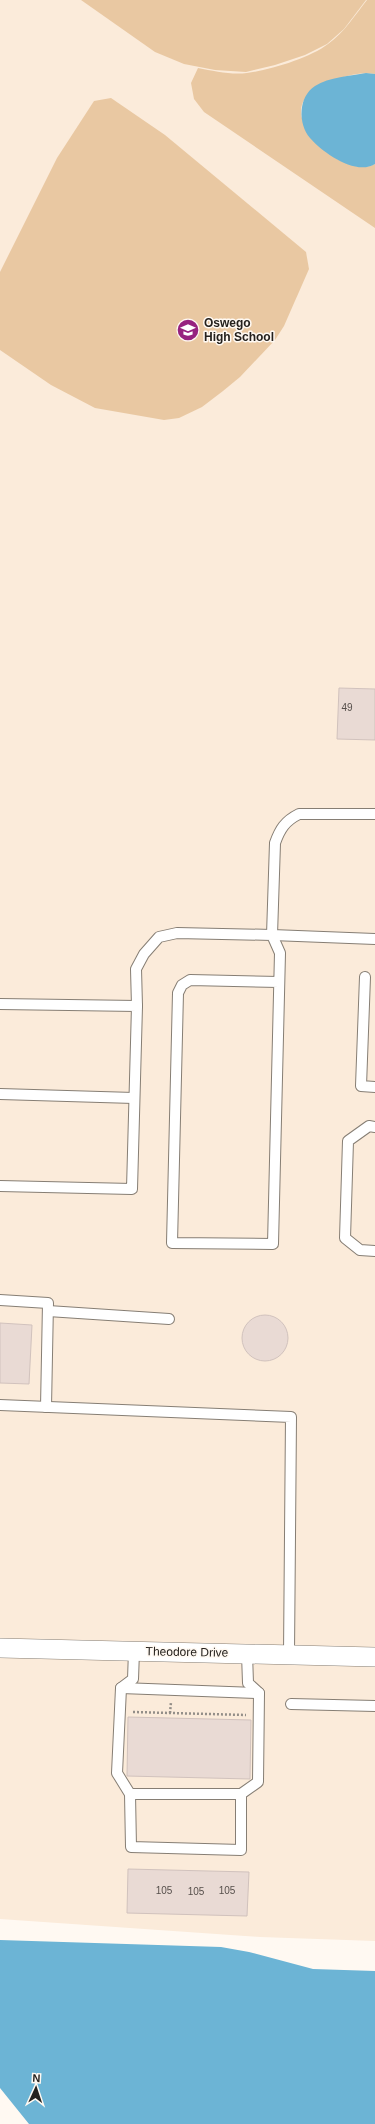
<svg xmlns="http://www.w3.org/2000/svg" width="375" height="2124" font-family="Arial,sans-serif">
	<rect width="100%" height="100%" fill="#fff9f2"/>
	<!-- built -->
	<polygon fill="#fbebda" points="0,0 375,0 375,1941 260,1937 0,1919"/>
	<!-- green -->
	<g fill="#e9c8a2">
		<polygon points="81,0 366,0 344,29 327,44 305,55 275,65 246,72 215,70 184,64 155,52"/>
		<path d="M 367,0 L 375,0 L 375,74 C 359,71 339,77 325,85 C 320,88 311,91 307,96 C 281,124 346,180 375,164 L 375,228 L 204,112 L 194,99 L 191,83 L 198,68 C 214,71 231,75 247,73 C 270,70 310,58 328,44 C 344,33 355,15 367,0 Z"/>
		<polygon points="111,98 165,135 306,252 309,269 284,326 275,340 240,377 223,391 202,407 179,418 164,420 95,408 51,385 0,350 0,272 57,158 94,101"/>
	</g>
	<!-- water -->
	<g fill="#6cb4d5">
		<path d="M 366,73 L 375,74 L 375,164 C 356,176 323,153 310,138 C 298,124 298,97 315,86 C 329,77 351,76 366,73 Z"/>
		<polygon points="0,1940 221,1947 249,1952 313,1969 375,1971 375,2124 29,2124 0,2088"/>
	</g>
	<!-- building -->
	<g fill="#e9dad4" stroke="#d1c2bd">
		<polygon points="339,688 375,689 375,740 337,739"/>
		<circle cx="265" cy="1338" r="23"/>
		<polygon points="0,1323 32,1325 29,1384 0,1383"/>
		<polygon points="128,1717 251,1720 250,1779 127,1776"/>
		<polygon points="128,1869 249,1872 247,1916 127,1913"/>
	</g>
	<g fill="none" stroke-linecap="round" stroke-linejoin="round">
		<!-- lane casing -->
		<g stroke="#867e74" stroke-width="12">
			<g id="lane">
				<path d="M 375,814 L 299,814 C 285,821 280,829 275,843 L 272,935 L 375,939"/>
				<polyline points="365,977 361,1086 375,1087"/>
				<polyline points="0,1004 137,1006 132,1189 0,1186"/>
				<polyline points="137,1006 136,969 144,954 159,937 177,933 272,935 280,953 273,1244 172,1243 178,993 182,985 190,980 279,982"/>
				<polyline points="0,1094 134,1098"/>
				<polyline points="375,1127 369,1126 348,1141 345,1238 360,1250 375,1251"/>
				<polyline points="0,1300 48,1303 46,1407"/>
				<polyline points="48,1311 169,1319"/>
				<polyline points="0,1405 291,1417 289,1654"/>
				<polyline points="134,1651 133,1679 121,1688 117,1773 130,1794 131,1847 241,1850 241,1794 258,1782 259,1693 248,1683 247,1654"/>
				<polyline points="121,1688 259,1693"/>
				<polyline points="291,1704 375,1706"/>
				<polyline points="130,1794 241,1794"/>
			</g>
		</g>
		<!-- street casing -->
		<g stroke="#867e74" stroke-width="20">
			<polyline id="street" points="0,1648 375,1657"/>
		</g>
		<!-- path -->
		<g stroke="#938e88" stroke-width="2.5" stroke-dasharray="2 2" stroke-linecap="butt">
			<polyline points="133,1712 246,1715"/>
			<polyline points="170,1713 171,1702"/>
		</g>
		<!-- lane -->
		<use href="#lane" stroke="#fff" stroke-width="10"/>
		<!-- street -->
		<use href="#street" stroke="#fff" stroke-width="19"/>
	</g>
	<!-- icons -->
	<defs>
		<g id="school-disc" transform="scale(1.15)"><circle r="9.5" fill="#96227f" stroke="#fff9f2"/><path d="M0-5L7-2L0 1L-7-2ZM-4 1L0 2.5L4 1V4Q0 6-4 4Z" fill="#fff"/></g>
	</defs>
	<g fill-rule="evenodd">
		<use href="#school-disc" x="188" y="330"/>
	</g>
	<g text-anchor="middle" stroke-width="3" stroke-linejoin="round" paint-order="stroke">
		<!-- number labels -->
		<g font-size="10" fill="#564f4b">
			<text x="347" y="711">49</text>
			<text x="164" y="1894">105</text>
			<text x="227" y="1894">105</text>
			<text x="196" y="1895">105</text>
		</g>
		<!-- poi labels -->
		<g font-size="12" font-weight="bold" fill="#25211d" stroke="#fff9f2" text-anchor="start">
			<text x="204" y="327">Oswego<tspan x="204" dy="14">High School</tspan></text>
		</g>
		<!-- street labels -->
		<g font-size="12" fill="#25211d" stroke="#fff9f2">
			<text transform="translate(187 1652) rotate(1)" y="4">Theodore Drive</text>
		</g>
	</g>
	<!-- north arrow -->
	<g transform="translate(36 2088) rotate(3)" stroke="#fff9f2" stroke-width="3" paint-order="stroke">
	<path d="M0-3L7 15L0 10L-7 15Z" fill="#25211d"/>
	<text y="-6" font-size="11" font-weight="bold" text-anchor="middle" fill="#25211d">N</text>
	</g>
</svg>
